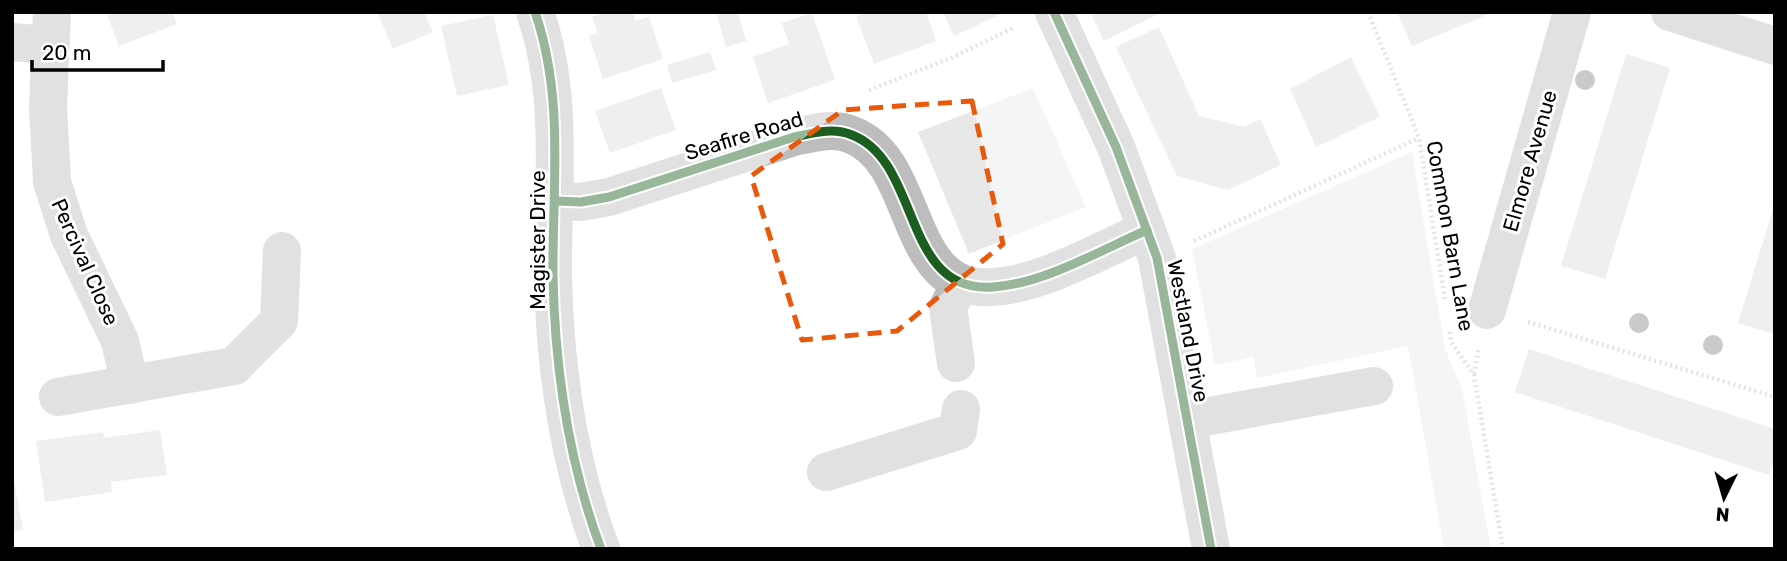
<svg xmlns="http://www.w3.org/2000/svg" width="1787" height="561" font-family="Rubik,sans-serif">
	<rect width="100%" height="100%" fill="#fff"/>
	<!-- green -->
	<g fill="#e8e8e8">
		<polygon points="1033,88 1086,207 969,254 918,132"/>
		<polygon points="1412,152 1445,349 1462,389 1491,549 1444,549 1408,346 1257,378 1253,357 1215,365 1192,249"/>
	</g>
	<!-- building -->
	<g fill="#dbdbdb">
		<polygon points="106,12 172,12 177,24 119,46"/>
		<polygon points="377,12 424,12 433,32 393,49"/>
		<polygon points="605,12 633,12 635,21 649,17 663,59 603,79 589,36 598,33 592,17"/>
		<polygon points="716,12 738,12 746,41 726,47"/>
		<polygon points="867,12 926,12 936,41 874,64 856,16"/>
		<polygon points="943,12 1005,12 954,36"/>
		<polygon points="1090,12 1163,12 1104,41"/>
		<polygon points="1397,12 1494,12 1412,46"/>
		<polygon points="812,13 835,80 768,103 753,57 789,44 782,23"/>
		<polygon points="493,15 509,85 457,96 441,26"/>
		<polygon points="1159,27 1199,116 1244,127 1260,119 1281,165 1228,190 1177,176 1116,47"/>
		<polygon points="710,52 716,70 672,83 667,65"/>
		<polygon points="1626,54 1670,68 1605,279 1561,266"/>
		<polygon points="1351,57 1380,117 1316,147 1290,89"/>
		<polygon points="661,88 676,130 610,153 595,111"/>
		<polygon points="1774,206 1775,206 1775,334 1738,323"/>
		<polygon points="1529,349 1775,429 1775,458 1769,475 1515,392"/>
		<polygon points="160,430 167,475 111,482 112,492 45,502 36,441 103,432 104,438"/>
		<polygon points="12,469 23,530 12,532"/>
	</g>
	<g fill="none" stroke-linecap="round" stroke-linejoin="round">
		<!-- path -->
		<g stroke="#c2c2c2" stroke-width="4.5" stroke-dasharray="2 3.5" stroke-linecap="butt">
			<polyline points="1368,12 1419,138 1445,299"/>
			<polyline points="869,90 951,58 1015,27"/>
			<polyline points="1194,241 1419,138"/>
			<polyline points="1528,322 1775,397"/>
			<polyline points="1450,332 1451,342 1474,375 1503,549"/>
			<polyline points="1474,374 1479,348"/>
		</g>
		<!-- minor -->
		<g stroke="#bdbdbd" stroke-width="38">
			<polyline points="52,12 48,106 52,182 69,235 120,341 130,385"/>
			<path d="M 535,12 C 565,99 552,187 553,277 C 555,370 568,461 601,549"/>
			<polyline points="1054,12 1116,147 1157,258 1211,549"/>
			<polyline points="1670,12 1775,46"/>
			<polyline points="12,42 50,45"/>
			<path d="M 556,201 L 581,202 L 609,197 L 794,137 C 813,133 833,127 852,135 C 922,162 901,294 993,287 C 1043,284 1101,250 1147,230"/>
			<polyline points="1487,310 1572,12"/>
			<polyline points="956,363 948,307 960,284"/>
			<polyline points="58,397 234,366 279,321 282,251"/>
			<polyline points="1188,420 1374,386"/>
			<polyline points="826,472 958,431 961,409"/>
		</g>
		<!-- cycleway casing -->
		<g stroke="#fff" stroke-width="13">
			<g id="cycleway">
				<path d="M 535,12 C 565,99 552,187 553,277 C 555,370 568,461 601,549"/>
				<polyline points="1054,12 1116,147 1157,258 1211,549"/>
				<path d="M 556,201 L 581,202 L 609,197 L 794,137 C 813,133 833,127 852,135 C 922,162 901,294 993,287 C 1043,284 1101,250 1147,230"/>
			</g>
		</g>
		<!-- cycleway -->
		<use href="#cycleway" stroke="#1b5e20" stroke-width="9"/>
	</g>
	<!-- trees -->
	<g fill="#8b8b8b">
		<circle cx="1585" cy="80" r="10"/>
		<circle cx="1639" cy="323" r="10"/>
		<circle cx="1713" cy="345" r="10"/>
	</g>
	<!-- marked area -->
	<path d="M0 0H1787V561H0ZM 972,101 L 1003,244 L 897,331 L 802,340 L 751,176 L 843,110 Z" fill="#fff" fill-opacity=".55" fill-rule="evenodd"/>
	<path fill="none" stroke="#e8590c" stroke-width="5" stroke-dasharray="14 9" stroke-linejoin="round" d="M 972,101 L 1003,244 L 897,331 L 802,340 L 751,176 L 843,110 Z"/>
	<g text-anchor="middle" stroke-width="6" stroke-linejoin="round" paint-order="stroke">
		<!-- street labels -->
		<g font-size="21" fill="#000" stroke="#fff">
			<text transform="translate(744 136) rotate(-17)" y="7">Seafire Road</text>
			<text transform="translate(1530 161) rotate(-74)" y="7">Elmore Avenue</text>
			<text transform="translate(1450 236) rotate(80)" y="7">Common Barn Lane</text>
			<text transform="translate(538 240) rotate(-90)" y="7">Magister Drive</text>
			<text transform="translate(85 262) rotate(66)" y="7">Percival Close</text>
			<text transform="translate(1188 331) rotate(79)" y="7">Westland Drive</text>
		</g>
	</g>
	<!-- border -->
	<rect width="1787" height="561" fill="none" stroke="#000000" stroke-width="28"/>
	<!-- north arrow -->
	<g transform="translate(1724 498) rotate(185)" stroke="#ffffff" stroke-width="5" paint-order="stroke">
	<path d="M0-5L12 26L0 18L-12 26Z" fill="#000000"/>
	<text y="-10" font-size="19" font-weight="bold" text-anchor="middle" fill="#000000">N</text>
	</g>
	<!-- scale -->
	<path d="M32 60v10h131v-10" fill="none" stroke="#000000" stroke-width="3.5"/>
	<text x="42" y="60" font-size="21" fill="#000000" stroke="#ffffff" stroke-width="5" paint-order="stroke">20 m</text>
</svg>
